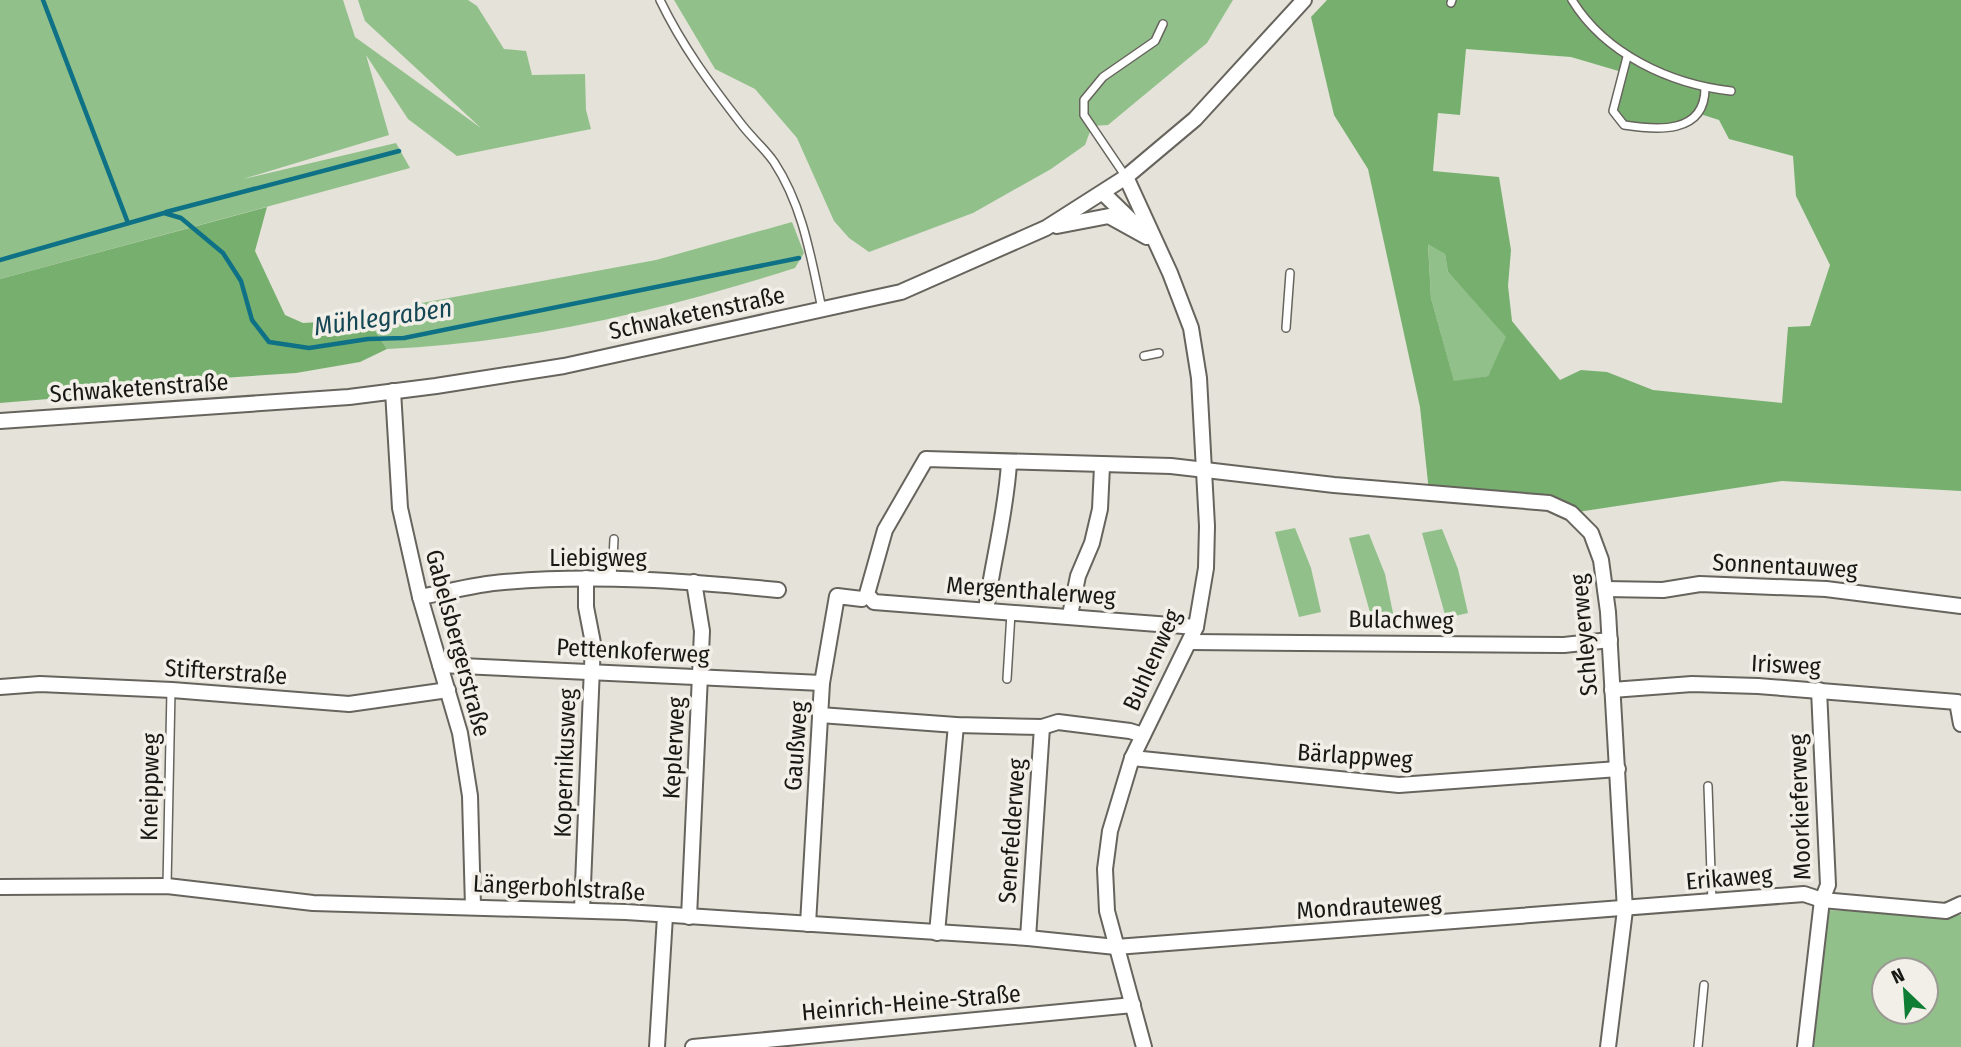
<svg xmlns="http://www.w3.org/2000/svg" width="1961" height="1047" font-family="'Fira Sans Condensed',sans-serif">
	<rect width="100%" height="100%" fill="#e4e2d9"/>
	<!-- green -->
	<g fill="#92c08a" fill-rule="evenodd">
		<polygon points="0,0 343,0 355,37 481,128 365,21 358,0 468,0 477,6 504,49 526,51 532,75 585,74 586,110 591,129 457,156 408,119 366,55 389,135 243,179 396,143 410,168 0,279"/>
		<polygon points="674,0 1233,0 1207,43 1108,125 1092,126 1085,145 1051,169 973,213 869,252 849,238 834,221 797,138 755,89 715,69"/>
		<path d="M 792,222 L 804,253 L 795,268 C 663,310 526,343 387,349 L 367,319 L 416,304 L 656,260 Z"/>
		<polygon points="1428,243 1445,254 1448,272 1507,337 1488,376 1454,382 1431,298"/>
		<polygon points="1295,528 1311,568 1321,612 1299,617 1275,532"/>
		<polygon points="1442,529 1458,569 1468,613 1446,618 1422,533"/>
		<polygon points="1369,534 1385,574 1394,618 1373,623 1349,538"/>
		<path d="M 1825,910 L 1961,915 L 1961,1047 L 1812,1047 ZM 1884,970 L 1926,970 L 1926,1012 L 1884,1012 Z"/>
	</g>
	<!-- forest -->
	<g fill="#77b06e" fill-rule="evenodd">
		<path d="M 1327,0 L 1961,0 L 1961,491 L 1782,481 L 1571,513 L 1429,492 L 1420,407 L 1368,169 L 1334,115 L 1311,17 ZM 1466,49 L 1571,57 L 1622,72 L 1613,111 L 1624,125 C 1649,129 1679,133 1697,113 L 1719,120 L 1729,139 L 1793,156 L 1796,196 L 1830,265 L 1810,326 L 1788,327 L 1782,403 L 1653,390 L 1607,372 L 1581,370 L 1560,380 L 1512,321 L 1508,286 L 1511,250 L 1499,177 L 1433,171 L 1438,113 L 1460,115 ZM 1428,244 L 1445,254 L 1448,272 L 1506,337 L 1488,376 L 1454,381 L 1431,298 Z"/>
		<polygon points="267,207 255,251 285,315 303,323 367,319 387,349 360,362 296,373 99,386 96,395 0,403 0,279"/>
	</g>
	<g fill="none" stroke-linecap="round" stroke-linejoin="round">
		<!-- stream -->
		<g stroke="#0e7185" stroke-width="4.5">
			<polyline points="43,0 128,223"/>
			<polyline points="166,212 399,151"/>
			<polyline points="0,260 164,213 181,218 223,253 241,281 252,320 269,342 309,348 368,339 404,338 799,258"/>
		</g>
		<!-- service casing -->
		<g stroke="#66645d" stroke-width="10">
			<g id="service">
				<path d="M 660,0 C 682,46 711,85 742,125 C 752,138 765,149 774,162 C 803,206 811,258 822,309"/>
				<path d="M 1572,0 C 1605,54 1670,84 1731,91"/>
				<polyline points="1451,3 1452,0"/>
				<path d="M 1627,57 L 1613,111 L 1624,125 C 1656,130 1705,135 1705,88"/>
				<polyline points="1126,177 1084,115 1084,100 1103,77 1155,41 1163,24"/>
				<polyline points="1286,328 1290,273"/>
				<polyline points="1144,356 1159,353"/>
				<polyline points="612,578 614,539"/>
				<polyline points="1007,679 1011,613"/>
				<polyline points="1708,786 1712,902"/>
				<polyline points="167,886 171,690"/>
				<polyline points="1698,1047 1704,985"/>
			</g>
		</g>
		<!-- minor casing -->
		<g stroke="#66645d" stroke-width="18">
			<g id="minor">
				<polyline points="1126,177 1170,273 1191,328 1199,378 1207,526 1206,568 1196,627 1132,758 1110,831 1105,869 1107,911 1144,1047"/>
				<polyline points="1103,193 1136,225"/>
				<polyline points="1057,226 1109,216 1147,237"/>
				<polyline points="393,391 400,508 420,597 460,733 470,796 473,907"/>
				<polyline points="0,421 349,397 436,386 564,366 901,292 1046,228 1126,177 1195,119 1304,0"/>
				<polyline points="1605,589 1663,590 1700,584 1826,589 1961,606"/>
				<path d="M 420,597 C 447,592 476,584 504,582 C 596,574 687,581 778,590"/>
				<path d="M 986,610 C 993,560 1006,513 1009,463"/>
				<polyline points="1070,615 1078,576 1092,543 1100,509 1102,466"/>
				<polyline points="1196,627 874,602 867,594 885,530 926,459 1171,466 1334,485 1549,503 1571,513 1591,533 1601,560 1608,612 1625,910 1608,1047"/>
				<polyline points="1191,642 1564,645 1610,640"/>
				<polyline points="440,665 822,683"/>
				<polyline points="0,687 40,684 172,690 349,704 448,690"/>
				<polyline points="1612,690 1692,684 1758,686 1957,702 1961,724"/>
				<polyline points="820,715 956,725 1042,727 1058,722 1130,731 1143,735"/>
				<polyline points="1132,758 1399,785 1618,769"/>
				<polyline points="0,887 167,886 313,903 626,912 1028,938 1116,947 1804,894 1822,900 1946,911 1961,904"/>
				<polyline points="582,909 593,643 586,607 586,578"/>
				<polyline points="689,917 702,631 694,582"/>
				<polyline points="808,924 822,683 837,596 862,599"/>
				<polyline points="937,933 956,725"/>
				<polyline points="1028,938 1042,727"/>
				<polyline points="657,1047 665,916"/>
				<polyline points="693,1047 1133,1005"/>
				<polyline points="1805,1047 1822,900 1828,885 1819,690"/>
			</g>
		</g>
		<!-- service -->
		<use href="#service" stroke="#fff" stroke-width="7"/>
		<!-- minor -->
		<use href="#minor" stroke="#fff" stroke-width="14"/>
	</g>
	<g text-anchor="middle" stroke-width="7" stroke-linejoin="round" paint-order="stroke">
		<!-- street labels -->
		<g font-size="24" fill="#181815" stroke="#f1efe7">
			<text transform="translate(697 313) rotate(-12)" y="8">Schwaketenstraße</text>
			<text transform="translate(139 388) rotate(-4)" y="8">Schwaketenstraße</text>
			<text x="598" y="566">Liebigweg</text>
			<text transform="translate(1785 566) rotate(3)" y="8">Sonnentauweg</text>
			<text transform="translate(1031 591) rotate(4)" y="8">Mergenthalerweg</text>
			<text transform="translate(1401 620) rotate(1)" y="8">Bulachweg</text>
			<text transform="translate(1584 635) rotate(-95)" y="8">Schleyerweg</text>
			<text transform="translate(458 643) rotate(75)" y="8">Gabelsbergerstraße</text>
			<text transform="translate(633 651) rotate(3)" y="8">Pettenkoferweg</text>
			<text transform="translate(1152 660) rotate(-66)" y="8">Buhlenweg</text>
			<text transform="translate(1786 665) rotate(3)" y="8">Irisweg</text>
			<text transform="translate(226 672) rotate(4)" y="8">Stifterstraße</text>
			<text transform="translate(796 746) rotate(-86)" y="8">Gaußweg</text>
			<text transform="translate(674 748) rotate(-87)" y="8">Keplerweg</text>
			<text transform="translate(1355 756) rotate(4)" y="8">Bärlappweg</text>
			<text transform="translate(565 763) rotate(-88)" y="8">Kopernikusweg</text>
			<text transform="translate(150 787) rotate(-89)" y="8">Kneippweg</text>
			<text transform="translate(1800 807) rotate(-92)" y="8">Moorkieferweg</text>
			<text transform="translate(1012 831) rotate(-86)" y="8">Senefelderweg</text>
			<text transform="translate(1729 878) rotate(-5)" y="8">Erikaweg</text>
			<text transform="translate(559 888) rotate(3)" y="8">Längerbohlstraße</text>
			<text transform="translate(1369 906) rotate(-4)" y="8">Mondrauteweg</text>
			<text transform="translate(911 1003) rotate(-5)" y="8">Heinrich-Heine-Straße</text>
		</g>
		<!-- water labels -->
		<g font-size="26" font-style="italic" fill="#154755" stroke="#f1efe7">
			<text transform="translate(383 317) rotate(-8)" y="9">Mühlegraben</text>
		</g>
	</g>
	<!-- north arrow -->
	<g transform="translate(1905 991) rotate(335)"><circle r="33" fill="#f1efe7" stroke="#9a9993" stroke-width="2"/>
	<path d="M0-5L12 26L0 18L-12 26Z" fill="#0f7e34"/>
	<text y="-10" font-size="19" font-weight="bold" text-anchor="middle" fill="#181815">N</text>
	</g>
</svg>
